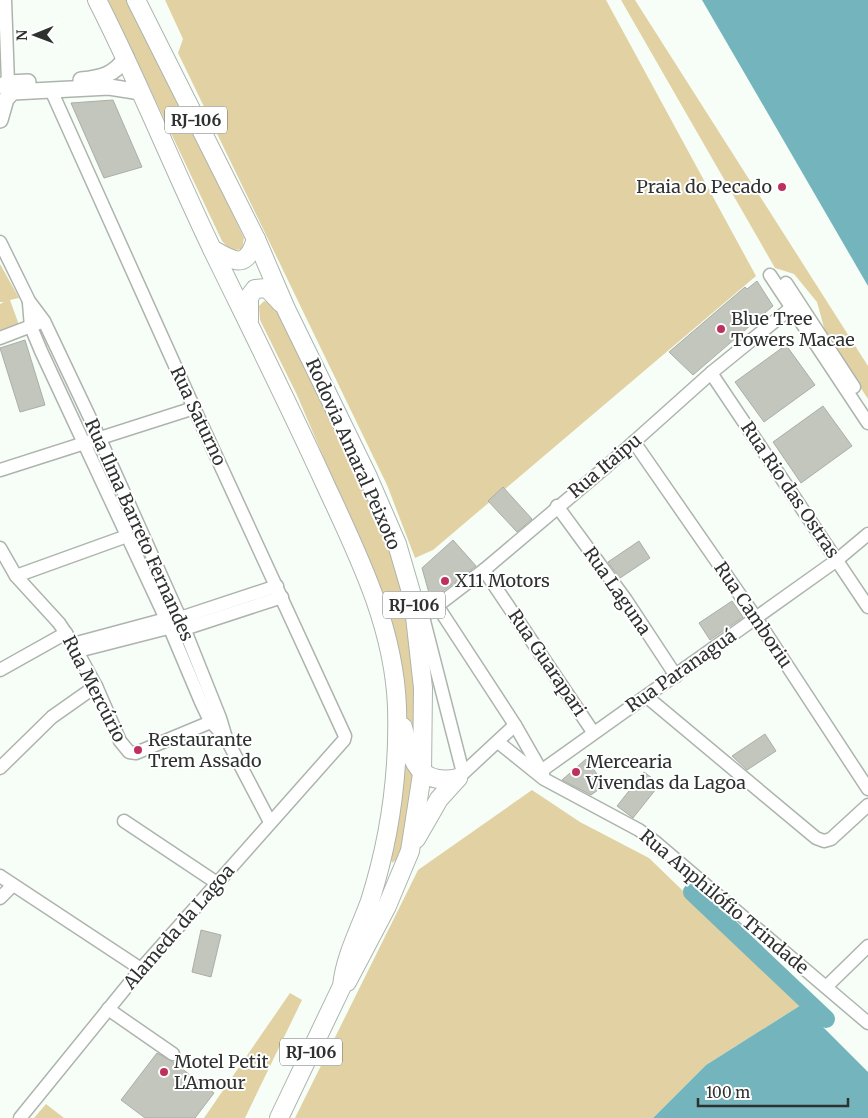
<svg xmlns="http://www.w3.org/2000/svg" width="868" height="1118" font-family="Merriweather,serif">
	<rect width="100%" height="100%" fill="#f6fef7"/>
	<!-- green -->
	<g fill="#e2d2a3">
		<polygon points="108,0 131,0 244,238 242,249 231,251 222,241"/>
		<polygon points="165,0 606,0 756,276 433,550 415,558 387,485 178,53 183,39"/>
		<polygon points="621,0 635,0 868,366 868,399 826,335 817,302 794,274 775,268"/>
		<polygon points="0,264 19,298 10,300 19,325 0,332 0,304 4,302 0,302"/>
		<polygon points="264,301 275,305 375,503 406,589 418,680 419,759 412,748 372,571 297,395 260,320 259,306"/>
		<polygon points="404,761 417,774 400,857 392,863 390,856"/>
		<polygon points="532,790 580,822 649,858 801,1005 706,1065 653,1118 295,1118 418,870"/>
		<polygon points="290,993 302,1000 245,1118 204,1118"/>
		<polygon points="46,1104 64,1118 34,1118"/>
	</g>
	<!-- water -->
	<g fill="#74b5bd">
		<polygon points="702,0 868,0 868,286"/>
		<polygon points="801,1005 868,1072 868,1118 653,1118 706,1065"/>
	</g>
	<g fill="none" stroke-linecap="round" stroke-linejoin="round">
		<!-- river -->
		<polyline stroke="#74b5bd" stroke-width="18" points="692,892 826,1019"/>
	</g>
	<!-- building -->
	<g fill="#c3c6bd" stroke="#acaea6">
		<polygon points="113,100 142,167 104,178 71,103"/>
		<polygon points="757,281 773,306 693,375 669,352 745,287 747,289"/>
		<polygon points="25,340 45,405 20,412 0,348"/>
		<polygon points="786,345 815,385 764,422 735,382"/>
		<polygon points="823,406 852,446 801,483 773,442"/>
		<polygon points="503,487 532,519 517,532 488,501"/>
		<polygon points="453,540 476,566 435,597 429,593 422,568"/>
		<polygon points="639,541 650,558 620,578 608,562"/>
		<polygon points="732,601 743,617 710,640 699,623"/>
		<polygon points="765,734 776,751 747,770 732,756"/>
		<polygon points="586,759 605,785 591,795 562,780"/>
		<polygon points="644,772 660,784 633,818 617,806"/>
		<polygon points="201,930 221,935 211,977 192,972"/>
		<polygon points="157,1053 173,1062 214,1093 195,1118 145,1118 121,1100"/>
	</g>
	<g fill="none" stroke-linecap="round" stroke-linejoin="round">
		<!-- minor casing -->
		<g stroke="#adb4ad" stroke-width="15">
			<g id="minor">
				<polyline points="5,0 8,83 13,91"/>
				<polyline points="0,242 29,301 44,321 99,437 180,618 220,718 226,738 270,822"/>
				<polyline points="770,275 868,423"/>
				<polyline points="786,283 854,387"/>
				<polyline points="29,303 31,327 41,351 166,619 201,702 210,721 224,736"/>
				<polyline points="0,338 39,323"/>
				<polyline points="711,373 868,607"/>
				<polyline points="634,442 756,618 868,789"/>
				<polyline points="0,470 194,408"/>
				<polyline points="557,506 626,600 676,676"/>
				<polyline points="0,548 16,576 59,623 73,644 96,686 120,741 129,752 136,753 218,719"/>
				<polyline points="484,570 593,732"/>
				<polyline points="16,576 127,536"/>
				<polyline points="438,607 515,725 543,774"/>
				<polyline points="423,617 463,773"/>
				<polyline points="416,622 484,570 607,466 711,373 791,308"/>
				<polyline points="73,644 166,619 180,618 277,586"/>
				<polyline points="78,651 168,628 184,629 282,597"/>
				<polyline points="0,670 66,633"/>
				<polyline points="647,697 816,838 824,841 831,839 868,805"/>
				<polyline points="498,742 544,779 639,830 654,841 868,1023"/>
				<polyline points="0,768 52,717 96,686"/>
				<polyline points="541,771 837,560 868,534"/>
				<polyline points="458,778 515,725"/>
				<polyline points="124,821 217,883"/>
				<polyline points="0,876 141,969"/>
				<polyline points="0,898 13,885"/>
				<polyline points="826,987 868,946"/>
				<polyline points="108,1009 173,1054"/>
				<polyline points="20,1118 141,969 344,740 345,736 194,408 51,90"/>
			</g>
		</g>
		<!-- major casing -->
		<g stroke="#adb4ad" stroke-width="18">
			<g id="major">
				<path d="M 81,80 C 101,78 115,75 126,57"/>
				<polyline points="0,86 8,83 28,82"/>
				<polyline points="0,120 6,99 13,92 109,87 141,92"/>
			</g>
		</g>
		<!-- highway casing -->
		<g stroke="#adb4ad" stroke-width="20">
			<g id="highway">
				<path d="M 97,0 C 139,82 173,168 213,251 C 251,329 290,407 326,486 C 359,557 394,627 397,707 C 399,773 390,838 370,901 C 360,929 345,956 342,986 L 279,1118"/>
				<polyline points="136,0 256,239 286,309 368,477 397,544 413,599 423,688 422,774 410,851 387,906 347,982"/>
				<path d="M 212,249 C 235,262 246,270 256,239"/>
				<polyline points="249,320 249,297 255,289 267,288 281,303"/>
				<path d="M 403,727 C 411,760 418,786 458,778"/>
				<polyline points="416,839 439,799 458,778"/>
			</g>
		</g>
		<!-- minor -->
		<use href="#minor" stroke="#fff" stroke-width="12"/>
		<!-- major -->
		<use href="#major" stroke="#fff" stroke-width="15"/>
		<!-- highway -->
		<use href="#highway" stroke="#fff" stroke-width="18"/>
	</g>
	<!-- markers -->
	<g fill="#be305d" stroke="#fff" stroke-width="2">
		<circle cx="782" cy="187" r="5"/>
		<circle cx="721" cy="329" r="5"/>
		<circle cx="445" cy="581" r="5"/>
		<circle cx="138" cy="750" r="5"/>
		<circle cx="576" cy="772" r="5"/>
		<circle cx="164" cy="1072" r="5"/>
	</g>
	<g text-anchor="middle" stroke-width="4" stroke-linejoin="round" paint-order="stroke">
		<!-- shield labels -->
		<g fill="#fff" stroke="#6d6f6d" stroke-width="1">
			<rect x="165" y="106.5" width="62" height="27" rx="4"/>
			<rect x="383" y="591.5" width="62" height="27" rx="4"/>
			<rect x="280" y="1038.5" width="62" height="27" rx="4"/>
		</g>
		<g font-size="16" font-weight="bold" fill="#2e312f">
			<text x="196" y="126">RJ-106</text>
			<text x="414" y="611">RJ-106</text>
			<text x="311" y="1058">RJ-106</text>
		</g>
		<!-- poi labels -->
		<g font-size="18" fill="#2e312f" stroke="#fff" text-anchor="start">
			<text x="772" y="193" text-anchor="end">Praia do Pecado</text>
			<text x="731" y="325">Blue Tree<tspan x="731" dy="21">Towers Macae</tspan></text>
			<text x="455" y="587">X11 Motors</text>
			<text x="148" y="746">Restaurante<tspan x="148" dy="21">Trem Assado</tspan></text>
			<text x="586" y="768">Mercearia<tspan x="586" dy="21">Vivendas da Lagoa</tspan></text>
			<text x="174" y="1068">Motel Petit<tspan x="174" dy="21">L'Amour</tspan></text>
		</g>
		<!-- street labels -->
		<g font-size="18" fill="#2e312f" stroke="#fff">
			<text transform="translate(198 416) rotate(65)" y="6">Rua Saturno</text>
			<text transform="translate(353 454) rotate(66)" y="6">Rodovia Amaral Peixoto</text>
			<text transform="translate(605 466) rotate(-40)" y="6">Rua Itaipu</text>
			<text transform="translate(790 490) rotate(56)" y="6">Rua Rio das Ostras</text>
			<text transform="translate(139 530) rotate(66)" y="6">Rua Ilma Barreto Fernandes</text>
			<text transform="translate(617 591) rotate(55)" y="6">Rua Laguna</text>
			<text transform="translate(753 615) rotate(56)" y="6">Rua Camboriu</text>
			<text transform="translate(547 663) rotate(56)" y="6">Rua Guarapari</text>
			<text transform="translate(681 671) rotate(-35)" y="6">Rua Paranaguá</text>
			<text transform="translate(94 689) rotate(63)" y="6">Rua Mercúrio</text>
			<text transform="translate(724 902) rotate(40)" y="6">Rua Anphilófio Trindade</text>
			<text transform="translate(179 927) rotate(-49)" y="6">Alameda da Lagoa</text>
		</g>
	</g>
	<!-- north arrow -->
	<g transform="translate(35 35) rotate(269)" stroke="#ffffff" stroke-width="4" paint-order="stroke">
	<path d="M0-4L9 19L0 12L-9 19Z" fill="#2e312f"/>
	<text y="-8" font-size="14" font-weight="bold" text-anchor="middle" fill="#2e312f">N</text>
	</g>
	<!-- scale -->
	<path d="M698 1098v8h150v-8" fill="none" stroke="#2e312f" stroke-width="2.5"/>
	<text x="706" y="1098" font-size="15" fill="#2e312f" stroke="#ffffff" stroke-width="4" paint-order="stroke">100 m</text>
</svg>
